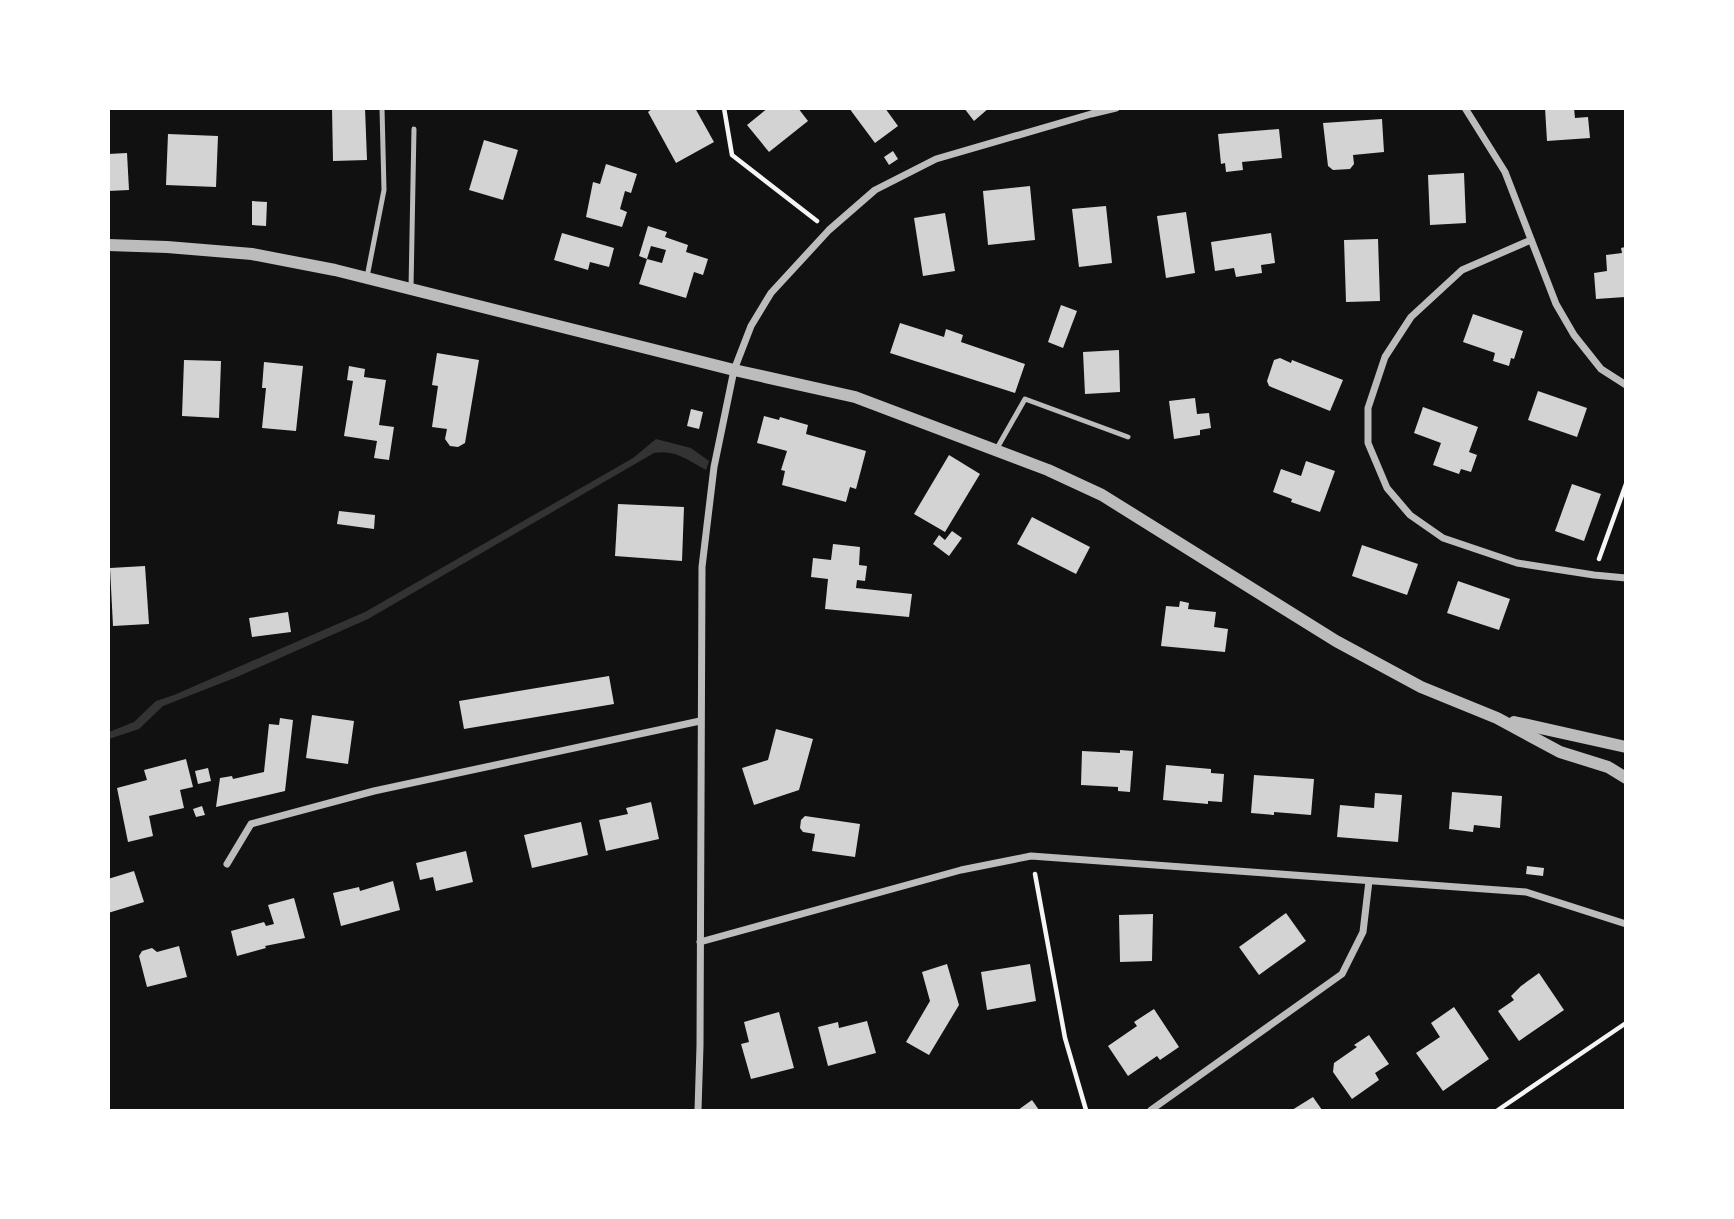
<svg xmlns="http://www.w3.org/2000/svg" width="1734" height="1219" font-family="'Titillium Web',sans-serif">
	<rect width="100%" height="100%" fill="#111"/>
	<!-- water -->
	<path fill="#333" d="M 656,439 L 691,448 L 709,461 L 706,470 C 688,460 675,449 654,453 L 368,619 L 237,677 L 163,706 L 139,729 L 109,739 L 109,732 L 134,722 L 156,701 L 174,695 L 365,612 L 633,458 Z"/>
	<!-- building -->
	<g fill="#d3d3d3" fill-rule="evenodd">
		<polygon points="332,108 365,108 367,160 333,161"/>
		<polygon points="653,108 695,108 714,142 676,163 648,112"/>
		<polygon points="768,108 798,108 808,121 769,152 747,125"/>
		<polygon points="849,108 885,108 898,126 875,143"/>
		<polygon points="964,108 989,108 974,121"/>
		<polygon points="1545,108 1574,108 1575,118 1588,117 1590,138 1547,141"/>
		<polygon points="1382,119 1384,152 1353,155 1354,164 1350,169 1333,170 1328,166 1323,123"/>
		<polygon points="1279,129 1282,158 1242,162 1243,170 1226,172 1225,163 1221,164 1218,134"/>
		<polygon points="168,134 218,136 216,187 166,185"/>
		<polygon points="484,140 518,150 503,200 469,190"/>
		<polygon points="893,151 898,159 889,165 884,157"/>
		<polygon points="127,153 129,190 108,191 108,154"/>
		<polygon points="606,164 637,174 631,193 625,191 620,209 627,212 622,227 586,217 593,182 600,184"/>
		<polygon points="1464,173 1466,223 1430,225 1428,175"/>
		<polygon points="1030,186 1035,240 988,245 983,191"/>
		<polygon points="252,201 267,202 266,226 252,225"/>
		<polygon points="1106,206 1112,263 1079,267 1072,209"/>
		<polygon points="1186,212 1195,273 1166,278 1157,216"/>
		<polygon points="945,213 955,271 923,276 914,218"/>
		<path d="M 648,226 L 667,232 L 665,237 L 688,245 L 686,252 L 708,259 L 703,275 L 694,272 L 686,298 L 639,284 L 647,259 L 639,256 ZM 651,246 L 666,250 L 662,263 L 647,259 Z"/>
		<polygon points="562,233 614,248 609,267 590,262 588,270 554,260"/>
		<polygon points="1271,233 1275,263 1261,265 1262,273 1236,277 1234,268 1215,271 1211,242"/>
		<polygon points="1378,239 1380,301 1346,302 1344,240"/>
		<polygon points="1625,247 1625,297 1596,299 1594,273 1607,271 1606,255 1622,253 1621,248"/>
		<polygon points="1061,305 1077,311 1063,348 1048,342"/>
		<polygon points="1473,314 1523,331 1514,359 1511,358 1509,366 1493,361 1495,353 1463,342"/>
		<polygon points="900,323 944,337 946,329 963,335 961,342 1025,364 1015,393 890,353"/>
		<polygon points="1119,350 1120,392 1085,394 1083,352"/>
		<polygon points="437,353 479,360 465,443 458,447 450,446 445,439 447,429 432,427 438,386 432,385"/>
		<polygon points="1280,358 1291,363 1292,360 1343,380 1330,411 1269,386 1267,381 1274,360"/>
		<polygon points="184,360 221,361 219,418 182,416"/>
		<polygon points="264,362 303,366 296,431 262,428 266,388 262,388"/>
		<polygon points="349,366 365,369 364,377 386,380 379,425 394,427 389,460 374,458 377,441 344,436 353,381 347,380"/>
		<polygon points="1538,391 1587,408 1577,437 1528,420"/>
		<polygon points="1195,398 1197,414 1209,413 1211,428 1200,430 1200,435 1174,439 1169,401"/>
		<polygon points="1423,407 1478,427 1469,452 1477,455 1471,472 1461,469 1459,474 1433,465 1441,443 1414,433"/>
		<polygon points="691,409 703,412 699,429 687,426"/>
		<polygon points="764,416 779,420 780,417 808,425 806,434 866,451 856,489 850,487 846,502 782,485 785,471 781,470 787,451 757,443"/>
		<polygon points="949,455 980,474 945,532 914,514"/>
		<polygon points="1306,461 1335,471 1320,512 1291,502 1292,499 1273,492 1281,469 1301,476"/>
		<polygon points="1572,484 1601,494 1584,541 1555,531"/>
		<polygon points="618,504 684,507 682,561 615,556"/>
		<polygon points="339,511 375,515 374,529 337,524"/>
		<polygon points="1032,517 1090,547 1076,574 1017,544"/>
		<polygon points="952,531 962,538 949,556 933,544 939,535 945,540"/>
		<polygon points="833,544 860,547 859,565 867,566 865,581 857,580 856,588 912,594 909,617 825,609 828,579 811,577 813,558 831,560"/>
		<polygon points="1362,545 1418,564 1407,595 1352,576"/>
		<polygon points="145,566 149,624 113,626 110,568"/>
		<polygon points="1458,581 1510,599 1499,630 1447,613"/>
		<polygon points="1180,601 1189,603 1188,609 1216,612 1214,627 1228,629 1225,652 1161,646 1166,606 1179,607"/>
		<polygon points="288,612 291,632 252,637 249,618"/>
		<polygon points="609,676 614,704 464,729 459,701"/>
		<polygon points="312,715 354,721 348,764 306,758"/>
		<polygon points="280,718 293,720 285,791 216,807 220,778 232,776 233,779 264,772 269,724 279,725"/>
		<polygon points="776,729 813,739 799,790 754,805 742,768 768,760"/>
		<polygon points="1120,750 1133,751 1130,792 1118,791 1118,787 1081,785 1082,751 1120,753"/>
		<polygon points="186,759 193,787 180,790 184,808 149,816 153,836 128,842 117,788 147,780 144,770"/>
		<polygon points="1166,765 1211,769 1211,773 1224,774 1222,802 1208,801 1208,804 1163,800"/>
		<polygon points="208,768 211,781 198,784 195,771"/>
		<polygon points="1254,775 1314,779 1311,815 1274,812 1274,815 1251,813"/>
		<polygon points="1452,792 1502,796 1500,828 1474,825 1473,832 1449,829"/>
		<polygon points="1375,793 1402,795 1398,842 1337,837 1340,805 1374,808"/>
		<polygon points="651,802 659,839 606,851 599,820 628,814 626,808"/>
		<polygon points="202,806 205,815 196,817 193,809"/>
		<polygon points="805,816 860,824 855,857 812,851 815,834 803,832 800,828 801,820"/>
		<polygon points="581,822 588,855 532,868 524,835"/>
		<polygon points="466,851 473,882 436,891 433,877 420,880 416,863"/>
		<polygon points="1527,866 1544,868 1543,876 1526,874"/>
		<polygon points="134,871 144,902 108,913 108,879"/>
		<polygon points="393,881 400,910 341,926 333,893 359,887 360,891"/>
		<polygon points="294,898 305,938 265,946 266,948 237,956 231,931 264,922 266,926 274,924 268,905"/>
		<polygon points="1286,913 1306,941 1259,975 1239,947"/>
		<polygon points="1153,914 1152,961 1120,962 1119,915"/>
		<polygon points="179,946 187,977 147,987 139,956 142,951 152,948 157,952"/>
		<polygon points="947,964 959,1005 929,1055 906,1042 930,1001 922,972"/>
		<polygon points="1030,964 1036,1001 987,1010 981,972"/>
		<polygon points="1539,973 1564,1010 1519,1041 1498,1011 1514,1000 1511,996 1521,986"/>
		<polygon points="1454,1007 1489,1059 1443,1091 1416,1053 1440,1037 1431,1023"/>
		<polygon points="1154,1009 1179,1047 1160,1060 1157,1056 1128,1076 1108,1046 1137,1026 1134,1022"/>
		<polygon points="779,1012 794,1068 751,1079 741,1044 749,1042 744,1022"/>
		<polygon points="867,1021 876,1053 828,1066 818,1027 838,1022 839,1028"/>
		<polygon points="1369,1035 1389,1064 1375,1073 1379,1080 1352,1099 1333,1072 1334,1063 1357,1047 1354,1045"/>
		<polygon points="1313,1097 1322,1110 1292,1110"/>
		<polygon points="1032,1100 1039,1110 1018,1110"/>
	</g>
	<g fill="none" stroke-linecap="round" stroke-linejoin="round">
		<!-- path -->
		<g stroke="#f5f5f5" stroke-width="4.5">
			<polyline points="724,108 732,155 817,221"/>
			<polyline points="1599,559 1626,484"/>
			<polyline points="1035,874 1065,1038 1086,1110"/>
			<polyline points="1498,1110 1626,1023"/>
		</g>
		<!-- service -->
		<g stroke="#bcbcbc" stroke-width="5">
			<polyline points="367,277 384,190 382,108"/>
			<polyline points="411,288 414,129"/>
			<polyline points="996,450 1025,399 1128,437"/>
		</g>
		<!-- minor -->
		<g stroke="#bcbcbc" stroke-width="7">
			<polyline points="1465,108 1505,172 1556,304 1574,335 1601,369 1626,385"/>
			<polyline points="1531,240 1462,270 1411,317 1385,357 1368,408 1368,443 1387,488 1410,515 1443,538 1517,563 1594,575 1626,578"/>
			<polyline points="227,864 251,824 374,791 700,721"/>
			<polyline points="700,942 961,870 1031,856 1526,892 1626,924"/>
			<polyline points="698,1110 700,1046 702,567 714,467 734,370 751,326 771,293 829,230 875,190 936,159 1091,114 1116,108"/>
			<polyline points="1151,1110 1342,974 1363,932 1369,881"/>
		</g>
		<!-- tertiary -->
		<g stroke="#bcbcbc" stroke-width="12">
			<polyline points="108,245 167,247 252,254 335,270 734,370 855,397 1048,470 1102,495 1336,641 1421,687 1497,718 1560,752 1608,767 1626,778"/>
			<polyline points="1514,722 1626,747"/>
		</g>
	</g>
	<!-- border -->
	<rect width="1734" height="1219" fill="none" stroke="#ffffff" stroke-width="220"/>
</svg>
